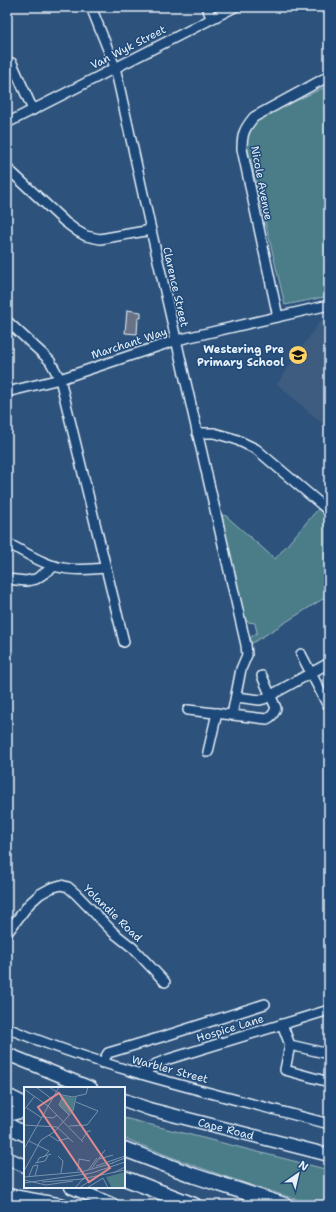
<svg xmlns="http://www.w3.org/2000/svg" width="336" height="1212" font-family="'Shantell Sans',sans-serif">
	<rect width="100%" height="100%" fill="#2d527c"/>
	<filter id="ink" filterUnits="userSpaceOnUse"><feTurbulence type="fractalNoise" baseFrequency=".025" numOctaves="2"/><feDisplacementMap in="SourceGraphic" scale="8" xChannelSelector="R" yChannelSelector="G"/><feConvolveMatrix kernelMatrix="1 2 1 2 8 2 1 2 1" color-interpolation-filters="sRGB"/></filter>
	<g filter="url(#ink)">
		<!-- built -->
		<polygon fill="#3e5c7f" points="329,319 329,424 326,427 277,384 320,321"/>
		<!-- green -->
		<g fill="#4b7d89" stroke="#9ab7c0">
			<polygon points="329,85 329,296 285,305 245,137 249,129 260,118"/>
			<polygon points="318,509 329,518 329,595 251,644 250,639 253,635 257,633 255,623 248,622 243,618 220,516 225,515 275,559"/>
			<path d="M 124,1118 L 329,1170 L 329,1205 C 309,1205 290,1197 270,1191 C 221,1176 172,1158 124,1138 Z"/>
		</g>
		<!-- building -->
		<polygon fill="#677286" stroke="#e8f1f8" points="127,310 141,312 141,318 138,318 137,334 125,333"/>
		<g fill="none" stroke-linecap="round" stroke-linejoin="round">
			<!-- minor casing -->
			<g stroke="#e8f1f8" stroke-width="12">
				<g id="minor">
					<polyline points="91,7 115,67 151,230 246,645 247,655 241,669 232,715"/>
					<polyline points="207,7 211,18"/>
					<polyline points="327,7 329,11"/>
					<polyline points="12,63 33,110"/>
					<polyline points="7,123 235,7"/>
					<polyline points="7,168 65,222 77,231 86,236 100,239 151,230"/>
					<path d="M 278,317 L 242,149 C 242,134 244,129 254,117 L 329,76"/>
					<polyline points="7,321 45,356 50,361 60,379 124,642"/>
					<polyline points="7,392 60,379 177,340 329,305"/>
					<polyline points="197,433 214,433 235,439 256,449 329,511"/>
					<path d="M 7,543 C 25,552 43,565 63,568 C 77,571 92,569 106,568"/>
					<polyline points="7,579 26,581 36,579 55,566"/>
					<polyline points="301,654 327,704"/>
					<polyline points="236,697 260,700 264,699 329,663"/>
					<path d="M 188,710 L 267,719 C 272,717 274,714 276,708 L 262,676"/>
					<polyline points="208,752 217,713"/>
					<polyline points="7,933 29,904 40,894 51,888 61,885 68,887 76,894 114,933 133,948 165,982"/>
					<polyline points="282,1024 290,1045 329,1054"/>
					<path d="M 7,1028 C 111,1071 221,1095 329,1124"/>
					<polyline points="290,1045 285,1070 329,1082"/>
					<polyline points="102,1063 108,1053 165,1036 265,1004"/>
					<polyline points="141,1074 156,1064 169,1059 329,1010"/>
				</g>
			</g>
			<!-- major casing -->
			<g stroke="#e8f1f8" stroke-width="15">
				<g id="major">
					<polyline points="7,1054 91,1088"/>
					<path id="s1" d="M 124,1100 L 149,1109 L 329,1155"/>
					<polyline points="7,1115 25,1111"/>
					<polyline points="7,1158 25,1166"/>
					<polyline points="71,1187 113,1205"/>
					<polyline points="7,1195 63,1205"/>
				</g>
			</g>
			<!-- highway casing -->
			<g stroke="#e8f1f8" stroke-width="17">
				<g id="highway">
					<polyline points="7,1096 25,1105"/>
					<polyline points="7,1125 25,1134"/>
					<polyline points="124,1149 195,1176 284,1205"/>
					<polyline points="124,1178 194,1205"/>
				</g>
			</g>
			<!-- minor -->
			<use href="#minor" stroke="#1f4a7a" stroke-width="9"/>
			<!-- major -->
			<use href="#major" stroke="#1f4a7a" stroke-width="12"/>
			<!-- highway -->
			<use href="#highway" stroke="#1f4a7a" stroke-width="14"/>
		</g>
	</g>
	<!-- icons -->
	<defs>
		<g id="school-disc" transform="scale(1)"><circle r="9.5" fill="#ffd166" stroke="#1f4a7a"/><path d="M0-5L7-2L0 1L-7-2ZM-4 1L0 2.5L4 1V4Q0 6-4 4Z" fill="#111"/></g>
	</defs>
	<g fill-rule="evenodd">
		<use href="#school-disc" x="298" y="355"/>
	</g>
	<g text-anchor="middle" stroke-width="3" stroke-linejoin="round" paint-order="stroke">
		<!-- street labels -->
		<g font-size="11" fill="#e8f1f8" stroke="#1f4a7a">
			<text transform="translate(128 47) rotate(-27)" y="4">Van Wyk Street</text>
			<text transform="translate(262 183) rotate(79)" y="4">Nicole Avenue</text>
			<text transform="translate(176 287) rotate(77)" y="4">Clarence Street</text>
			<text transform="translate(129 343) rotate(-18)" y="4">Marchant Way</text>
			<text transform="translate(113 913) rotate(44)" y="4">Yolandie Road</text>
			<text transform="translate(230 1028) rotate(-17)" y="4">Hospice Lane</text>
			<text transform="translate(170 1069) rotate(15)" y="4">Warbler Street</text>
			<text dy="4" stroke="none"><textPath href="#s1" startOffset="106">Cape Road</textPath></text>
		</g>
		<!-- poi labels -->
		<g font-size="11" font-weight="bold" fill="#e8f1f8" stroke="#1f4a7a" text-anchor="end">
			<text x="284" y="353">Westering Pre<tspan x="284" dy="13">Primary School</tspan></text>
		</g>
	</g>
	<!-- overview -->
	<g transform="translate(24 1087)">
		<rect width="101" height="101" fill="#2d527c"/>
		<path d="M 40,9 L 51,11 L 49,23 L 45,27 L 35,18 ZM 101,85 L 101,101 L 85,101 L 87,99 L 82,90 Z" fill="#4b7d89"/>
		<path fill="none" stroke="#7892ae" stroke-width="1" d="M 12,0 L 28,12M 25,0 L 38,8 L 49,10 L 62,7 L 64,0M 0,2 L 24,19 L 59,55M 39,9 L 35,18 L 45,28M 3,21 L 18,31M 0,23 L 10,10M 19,30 L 29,31 L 33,28M 0,38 L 33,40 L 49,55M 45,39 L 63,38 L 74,24 L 52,15M 25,48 L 34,54 L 45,51M 58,53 L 64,44 L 67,44M 5,54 L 25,64 L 20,70M 0,62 L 35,0M 34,69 L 39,74 L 37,86M 75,72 L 89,68M 11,76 L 21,74 L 24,69M 13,76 L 15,71 L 27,67M 88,76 L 101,71M 72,79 L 101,69M 68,81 L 81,63M 65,82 L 73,71M 0,84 L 17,53 L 30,45 L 49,24 L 52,10M 54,84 L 55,72 L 66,74M 89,86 L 101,80M 5,89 L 9,79 L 14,78 L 11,89M 0,90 L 57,85 L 89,76M 58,92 L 101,83M 0,93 L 22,98 L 49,94M 18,95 L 60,92M 0,96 L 68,86 L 101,75M 51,101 L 64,86M 55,101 L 69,92M 63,101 L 79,91 L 84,101"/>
		<path fill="#df8c90" fill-opacity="0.15" stroke="#df8c90" stroke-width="2" d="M 35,6 L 86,81 L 65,95 L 14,20 Z"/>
		<rect width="101" height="101" fill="none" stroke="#e8f1f8" stroke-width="2"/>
	</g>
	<!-- margin -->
	<rect width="336" height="1212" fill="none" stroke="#1f4a7a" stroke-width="24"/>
	<rect x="12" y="12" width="312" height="1188" fill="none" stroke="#e8f1f8" stroke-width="1.5" filter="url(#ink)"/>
	<!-- north arrow -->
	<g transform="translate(298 1174) rotate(34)" stroke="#1f4a7a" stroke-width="3" paint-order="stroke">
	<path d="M0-3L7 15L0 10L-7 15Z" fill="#e8f1f8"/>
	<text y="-6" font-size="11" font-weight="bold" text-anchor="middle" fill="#e8f1f8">N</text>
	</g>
</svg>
